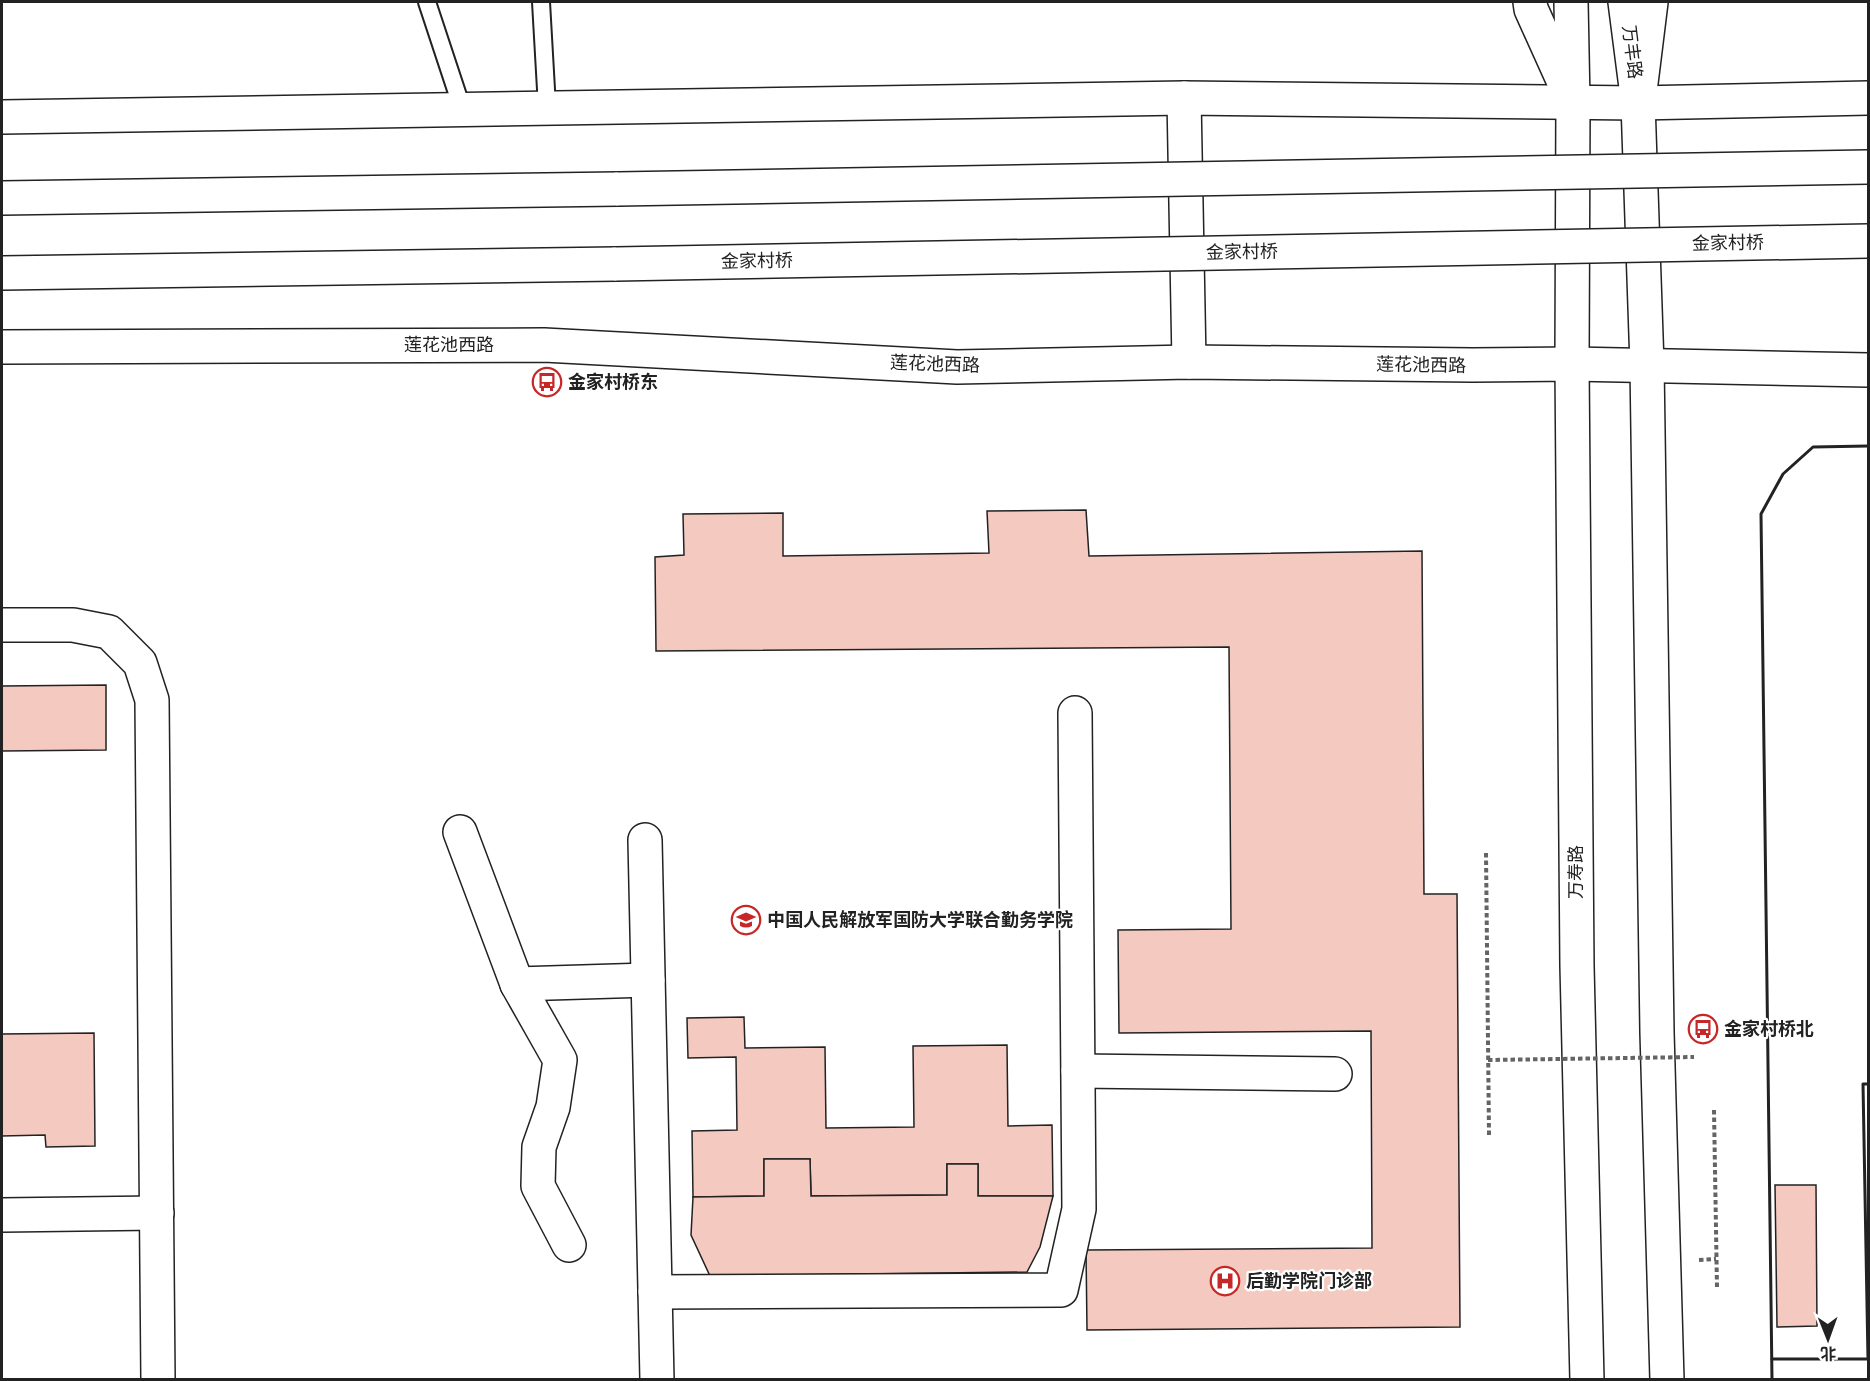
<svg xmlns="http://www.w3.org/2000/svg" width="1870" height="1381" font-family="Ubuntu,'Noto Sans SC',sans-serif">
	<rect width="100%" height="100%" fill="#fff"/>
	<!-- building -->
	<g fill="#f3c9c0" stroke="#222" stroke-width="1.5">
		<polygon points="1086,510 1089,556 1422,551 1424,894 1457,894 1460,1327 1087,1330 1086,1250 1372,1248 1371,1031 1119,1033 1118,930 1231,929 1229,647 656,651 655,557 684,555 683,514 783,513 783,556 989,553 987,511"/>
		<polygon points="106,685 106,750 2,751 2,686"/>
		<polygon points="744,1017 745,1048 825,1047 826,1128 914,1127 913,1046 1007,1045 1008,1126 1052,1125 1053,1196 978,1196 978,1164 947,1164 947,1195 811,1196 810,1159 764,1159 764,1196 693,1197 692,1131 737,1130 736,1057 688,1058 687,1018"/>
		<polygon points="94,1033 95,1146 46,1147 45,1135 2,1136 2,1034"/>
		<polygon points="764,1159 810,1159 811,1196 947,1195 947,1164 978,1164 978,1196 1053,1196 1040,1247 1027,1272 710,1276 691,1235 693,1197 764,1196"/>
		<polygon points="1775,1185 1816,1185 1817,1326 1777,1327"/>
	</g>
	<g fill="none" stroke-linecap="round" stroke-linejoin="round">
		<!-- service casing -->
		<g stroke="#222" stroke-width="20">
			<g id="service">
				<polyline points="427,2 462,108"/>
				<polyline points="541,2 547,107"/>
			</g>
		</g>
		<!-- minor casing -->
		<g stroke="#222" stroke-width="36">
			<g id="minor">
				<polyline points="2,625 73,625 109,632 140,663 152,700 158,1380"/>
				<polyline points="460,832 517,984 560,1060 553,1107 539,1147 538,1186 569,1245"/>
				<polyline points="645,840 657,1380"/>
				<polyline points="517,984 648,980"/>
				<polyline points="1078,1071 1335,1074"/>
				<polyline points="2,1215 157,1213"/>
				<polyline points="655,1292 1061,1290 1079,1209 1075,713"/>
			</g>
		</g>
		<!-- tertiary casing -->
		<g stroke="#222" stroke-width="36">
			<g id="tertiary">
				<polyline points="1530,2 1531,9 1573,102"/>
				<polyline points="1641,83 1651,2"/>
				<polyline points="1184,98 1189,362"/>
				<polyline points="2,117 1184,98 1638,103 1868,98"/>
				<polyline points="2,347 544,345 957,367 1189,362 1473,365 1572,364 1868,370"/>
			</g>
		</g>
		<!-- secondary casing -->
		<g stroke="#222" stroke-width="36">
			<g id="secondary">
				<polyline points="1571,2 1573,102"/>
				<polyline points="1625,2 1638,103"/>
			</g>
		</g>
		<!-- primary casing -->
		<g stroke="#222" stroke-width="36">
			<g id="primary">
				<polyline points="1573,102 1572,364 1577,966 1587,1380"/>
				<polyline points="1638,103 1647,365 1657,1032 1667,1380"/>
			</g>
		</g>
		<!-- trunk casing -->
		<g stroke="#222" stroke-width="36">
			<g id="trunk">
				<polyline points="2,198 618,189"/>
				<polyline points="2,273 616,264"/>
			</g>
		</g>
		<!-- path -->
		<g stroke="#646464" stroke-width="4" stroke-dasharray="4.5 3" stroke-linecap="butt">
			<polyline points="1486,853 1489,1135"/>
			<polyline points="1714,1110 1717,1288"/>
			<polyline points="1699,1260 1716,1259"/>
		</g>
		<!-- service -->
		<use href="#service" stroke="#fff" stroke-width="16"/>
		<!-- minor -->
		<use href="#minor" stroke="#fff" stroke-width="33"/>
		<!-- tertiary -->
		<use href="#tertiary" stroke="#fff" stroke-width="33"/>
		<!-- secondary -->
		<use href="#secondary" stroke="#fff" stroke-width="33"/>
		<!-- primary -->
		<use href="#primary" stroke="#fff" stroke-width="33"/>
		<!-- trunk -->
		<use href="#trunk" stroke="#fff" stroke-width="33"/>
		<!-- trunk-bridge casing -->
		<g stroke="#222" stroke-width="36" stroke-linecap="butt">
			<g id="trunk-bridge">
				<polyline points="618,189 1868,167"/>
				<polyline points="616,264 1868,241"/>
			</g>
		</g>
		<!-- path-bridge -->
		<polyline stroke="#646464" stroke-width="4" stroke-dasharray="4.5 3" stroke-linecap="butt" points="1488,1060 1694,1057"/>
		<!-- trunk-bridge -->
		<use href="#trunk-bridge" stroke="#fff" stroke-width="33"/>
		<!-- wall -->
		<g stroke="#222" stroke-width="3">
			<polyline points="1772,1359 1868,1359 1863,1084 1868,1084"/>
			<polyline points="1772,1380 1761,514 1783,474 1813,447 1868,446"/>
		</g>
	</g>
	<!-- icons -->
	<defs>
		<g id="bus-ring" transform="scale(1.5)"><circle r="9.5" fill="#fff" stroke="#c62828" stroke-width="1.5"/><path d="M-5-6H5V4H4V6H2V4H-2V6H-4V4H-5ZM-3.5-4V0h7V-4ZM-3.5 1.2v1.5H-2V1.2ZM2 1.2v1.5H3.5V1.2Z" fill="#c62828"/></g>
		<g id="university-ring" transform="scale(1.5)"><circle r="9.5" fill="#fff" stroke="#c62828" stroke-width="1.5"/><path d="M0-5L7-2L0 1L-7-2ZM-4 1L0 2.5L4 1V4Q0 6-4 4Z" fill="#c62828"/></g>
		<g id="hospital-ring" transform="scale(1.5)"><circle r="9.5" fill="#fff" stroke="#c62828" stroke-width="1.5"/><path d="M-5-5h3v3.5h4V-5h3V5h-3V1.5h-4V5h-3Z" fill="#c62828"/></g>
	</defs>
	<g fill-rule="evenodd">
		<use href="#bus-ring" x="547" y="382"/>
		<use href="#university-ring" x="746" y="920"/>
		<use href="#bus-ring" x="1703" y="1029"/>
		<use href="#hospital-ring" x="1225" y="1281"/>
	</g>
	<g text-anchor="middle" stroke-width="4.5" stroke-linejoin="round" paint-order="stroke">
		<!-- street labels -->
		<g font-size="18" fill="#222" stroke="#fff">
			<text transform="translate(1632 52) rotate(83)" y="6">万丰路</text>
			<text transform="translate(1728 243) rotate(-1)" y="6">金家村桥</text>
			<text transform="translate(1242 252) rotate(-1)" y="6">金家村桥</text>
			<text transform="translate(757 261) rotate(-1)" y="6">金家村桥</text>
			<text x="449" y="351">莲花池西路</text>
			<text transform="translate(935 364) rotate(2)" y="6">莲花池西路</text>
			<text transform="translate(1421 365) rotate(1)" y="6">莲花池西路</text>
			<text transform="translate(1576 872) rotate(-90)" y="6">万寿路</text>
		</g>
		<!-- poi labels -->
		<g font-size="18" font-weight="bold" fill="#222" stroke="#fff" text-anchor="start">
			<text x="568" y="388">金家村桥东</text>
			<text x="767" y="926">中国人民解放军国防大学联合勤务学院</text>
			<text x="1724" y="1035">金家村桥北</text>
			<text x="1246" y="1287">后勤学院门诊部</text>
		</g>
	</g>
	<!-- border -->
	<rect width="1870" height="1381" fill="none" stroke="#222222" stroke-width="6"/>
	<!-- north arrow -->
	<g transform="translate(1828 1339) rotate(179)" stroke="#ffffff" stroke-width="4.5" paint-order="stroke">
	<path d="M0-4.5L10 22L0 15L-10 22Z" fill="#222222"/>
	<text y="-9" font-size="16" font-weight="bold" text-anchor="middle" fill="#222222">北</text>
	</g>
</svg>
